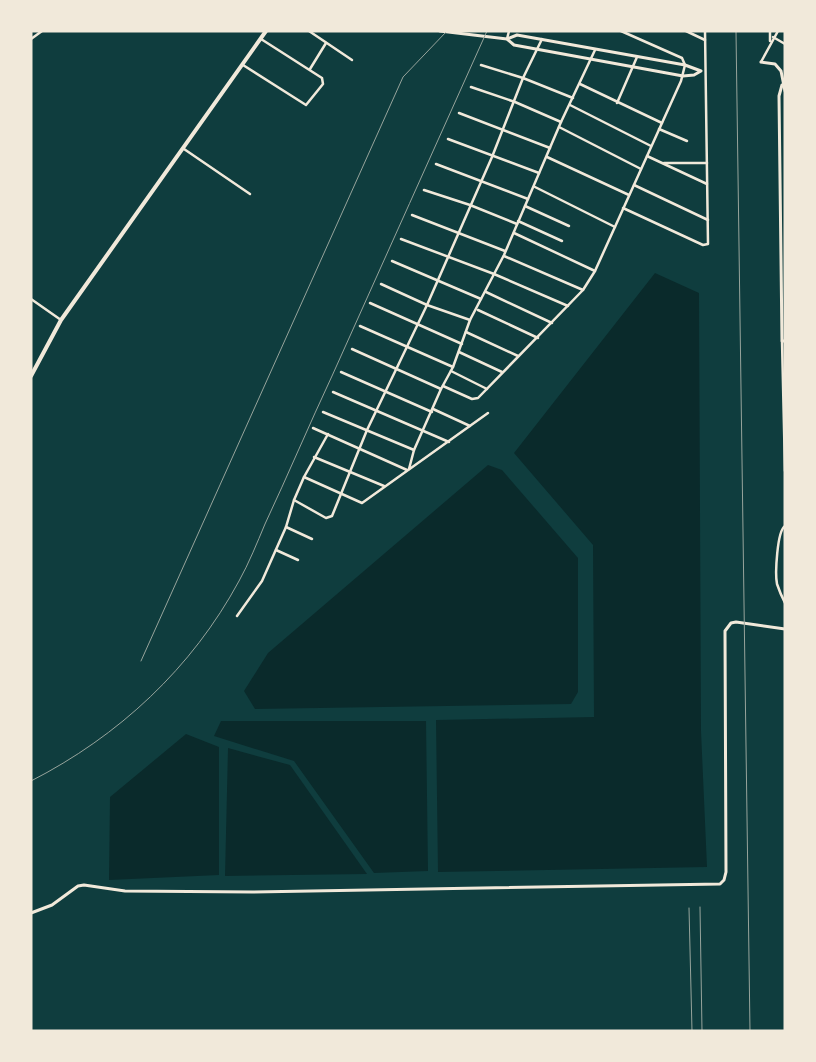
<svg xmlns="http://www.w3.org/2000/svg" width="816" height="1062" font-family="Karla,sans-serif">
	<rect width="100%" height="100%" fill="#0f3d3e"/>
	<!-- water -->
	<g fill="#0a2a2b">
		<polygon points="655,273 699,293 701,731 707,867 438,872 436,720 594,717 593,545 514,453"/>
		<polygon points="488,465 502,470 578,558 578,692 571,704 255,709 244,691 268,653"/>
		<polygon points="221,721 426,721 428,871 374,873 294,761 214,736"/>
		<polygon points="186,734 219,747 219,875 109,880 110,797"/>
		<polygon points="228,748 290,765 367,874 225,876"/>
	</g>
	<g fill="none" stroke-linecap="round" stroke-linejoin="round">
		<!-- minor -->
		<g stroke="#f1e9da" stroke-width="2.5">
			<polyline points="309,31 352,60"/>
			<polyline points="686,31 705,40"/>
			<polyline points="770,31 770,41"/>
			<polyline points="773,37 785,44"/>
			<polyline points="31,39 42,31"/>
			<polyline points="507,39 509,31"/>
			<polyline points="761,62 778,31"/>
			<polyline points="243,65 306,105 323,84 322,78 261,39"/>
			<polyline points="481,65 523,78 573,98"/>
			<polyline points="310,69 326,43"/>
			<polyline points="580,84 662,123"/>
			<polyline points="471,87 515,102 561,122"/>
			<polyline points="617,103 637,57"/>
			<polyline points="570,105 651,146"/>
			<polyline points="459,113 550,148"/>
			<polyline points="559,127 641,169"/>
			<polyline points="659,129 687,141"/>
			<polyline points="448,139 539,173"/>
			<polyline points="184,149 250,194"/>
			<polyline points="647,156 707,184"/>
			<polyline points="547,157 629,195"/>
			<polyline points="664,163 707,163"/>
			<polyline points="436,164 528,199"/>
			<polyline points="634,185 708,220"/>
			<polyline points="535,187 615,227"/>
			<polyline points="424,190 470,205 517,224"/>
			<polyline points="525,206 569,226"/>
			<polyline points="623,208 703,245 708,244 705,31"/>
			<polyline points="412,215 505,251"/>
			<polyline points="518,221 562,241"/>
			<polyline points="514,233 595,271"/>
			<polyline points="401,239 494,274 568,306"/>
			<polyline points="504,256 583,290"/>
			<polyline points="392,261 481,299"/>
			<polyline points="381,284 427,305 470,320"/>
			<polyline points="486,292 552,323"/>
			<polyline points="31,299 61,320"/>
			<polyline points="370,303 462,344"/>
			<polyline points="478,310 538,338"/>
			<polyline points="360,326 453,367"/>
			<polyline points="466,332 518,356"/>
			<polyline points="782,341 785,471"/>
			<polyline points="352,349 441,389"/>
			<polyline points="459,352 502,372"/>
			<polyline points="451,371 487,389"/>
			<polyline points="341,372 432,412"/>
			<polyline points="443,386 472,399 478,398 583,290 595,271 681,81 685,65 682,58 621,31"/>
			<polyline points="333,392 449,442"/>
			<polyline points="433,409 470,426"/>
			<polyline points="323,412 414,450"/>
			<polyline points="313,428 407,470"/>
			<polyline points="314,457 384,486"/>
			<polyline points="409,469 414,450 441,389 453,367 470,320 504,255 561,122 595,50"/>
			<polyline points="304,477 362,503 488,413"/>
			<polyline points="294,500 326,518 332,516 367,430 427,305 492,157 523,78 542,39"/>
			<path d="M 785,526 C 777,531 775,574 777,584 C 779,590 782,597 785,603"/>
			<polyline points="286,527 312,539"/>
			<polyline points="276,550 298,560"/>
			<polyline points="237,616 262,581 286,527 294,500 304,477 328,434"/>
		</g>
		<!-- tertiary -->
		<g stroke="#f1e9da" stroke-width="3">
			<polyline points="440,31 507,39 517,35 685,65 701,71 694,75 683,76 514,45 507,39"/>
			<polyline points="761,62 775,64 781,71 785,91"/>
			<polyline points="782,85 779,96 782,341 785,341"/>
			<polyline points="31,913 52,905 78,886 84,885 125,891 252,892 720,884 724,880 726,872 725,631 731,623 736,622 785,629"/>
		</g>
		<!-- secondary -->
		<polyline stroke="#f1e9da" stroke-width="4" points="31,376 61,320 266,31"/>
		<!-- rail -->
		<g stroke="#97a49c" stroke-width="1">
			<polyline points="736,31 750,1031"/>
			<polyline points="141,661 403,77 447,31"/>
			<path d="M 31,781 C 119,736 192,668 239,581 C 249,563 257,543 265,524 C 288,475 309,425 332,376 C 384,261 435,146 487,31"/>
			<polyline points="700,907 702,1031"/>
			<polyline points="689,908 692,1031"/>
		</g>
	</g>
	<!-- border -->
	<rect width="816" height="1062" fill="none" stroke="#f1e9da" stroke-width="65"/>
</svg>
